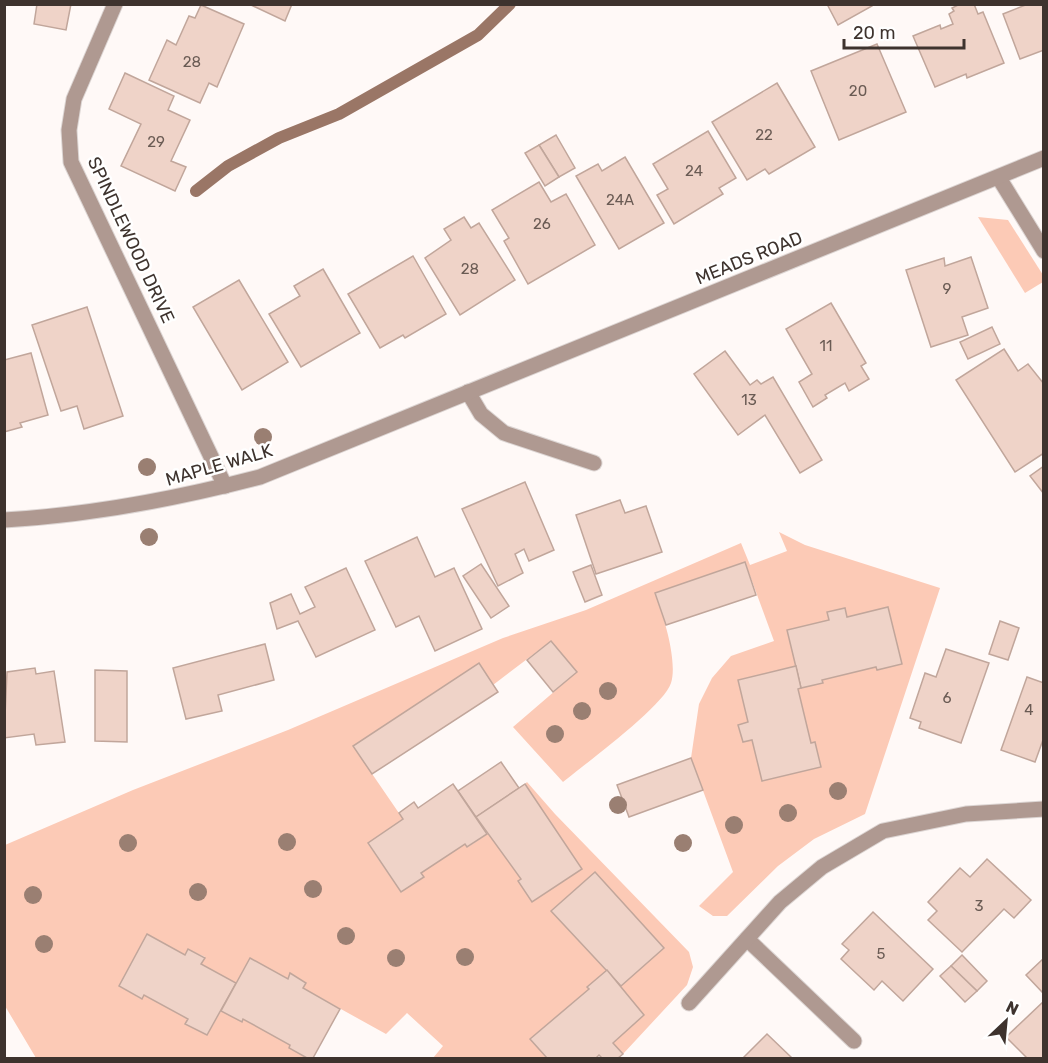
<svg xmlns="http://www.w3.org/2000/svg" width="1048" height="1063" font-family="Rubik,sans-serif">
	<rect width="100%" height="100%" fill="#fff9f7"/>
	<!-- green -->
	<g fill="#fccab6">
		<polygon points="978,217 1008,220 1043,275 1043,282 1025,293"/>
		<path d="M 779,532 L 805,545 L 940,588 L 865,814 L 814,839 L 778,866 L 727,916 L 713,916 L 699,906 L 733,872 L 691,758 L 699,704 L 712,678 L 731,656 L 774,641 L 745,562 L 655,593 C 663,614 678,661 671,683 C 664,706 585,764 563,782 L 513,727 L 577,672 L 551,641 L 493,685 L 479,664 L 353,746 L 403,819 L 368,844 L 401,892 L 423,877 L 421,873 L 465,844 L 468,847 L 489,833 L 521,879 L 582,869 L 525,784 L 527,782 L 555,814 L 689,952 L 693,967 L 687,985 L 623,1054 L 613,1043 L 644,1015 L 619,988 L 663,948 L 595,872 L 551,911 L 607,970 L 588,987 L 589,989 L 530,1039 L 547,1058 L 433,1058 L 443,1046 L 407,1013 L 386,1034 L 303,988 L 306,983 L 291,974 L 288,979 L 250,958 L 236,983 L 201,964 L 205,957 L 188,949 L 185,955 L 147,934 L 119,986 L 141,999 L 144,995 L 188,1019 L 185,1024 L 207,1035 L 221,1011 L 242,1021 L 243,1019 L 290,1045 L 289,1048 L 307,1058 L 36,1058 L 5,1006 L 5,845 L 133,790 L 288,730 L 503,638 L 586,610 L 741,543 L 750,565 L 787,551 Z"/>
	</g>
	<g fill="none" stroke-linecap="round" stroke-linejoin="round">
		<!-- stream -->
		<polyline stroke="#9a7666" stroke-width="12" points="196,191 228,166 279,138 339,114 478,35 510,4"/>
	</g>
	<!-- building -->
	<g fill="#efd3c8" stroke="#c1a69b" stroke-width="1.5">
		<polygon points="37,4 71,4 66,30 34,24"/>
		<polygon points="249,4 292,4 285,21"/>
		<polygon points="827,4 871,4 872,6 838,25"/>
		<polygon points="960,4 974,4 978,14 983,12 1004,63 967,78 966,74 935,87 913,36 940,25 941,29 953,24 949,14 954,11 952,8"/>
		<polygon points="1028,4 1044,4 1044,50 1020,59 1003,14"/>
		<polygon points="201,5 244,24 217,87 209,83 200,103 149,80 167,40 176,45 189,16 195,18"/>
		<polygon points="877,44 906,112 839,140 811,71"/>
		<polygon points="125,73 174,96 168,110 190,120 171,161 186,167 175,191 121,166 141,124 109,109"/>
		<polygon points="777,83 815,147 769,174 765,169 747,180 712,122"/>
		<polygon points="708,131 736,178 719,188 723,194 674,224 657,195 668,189 653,164"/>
		<polygon points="556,135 575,168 559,177 539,145"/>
		<polygon points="539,145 559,177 545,186 525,153"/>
		<polygon points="625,157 664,223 619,249 576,176 598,164 602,171"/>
		<polygon points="539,182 551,202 566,194 595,245 528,284 504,241 509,238 492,210"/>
		<polygon points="464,217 471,228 479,223 515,280 460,315 425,258 451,240 444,229"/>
		<polygon points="413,256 446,314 405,338 403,335 380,348 348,294"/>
		<polygon points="971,257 988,308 962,317 968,335 931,347 906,270 944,258 945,266"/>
		<polygon points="323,269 360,333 301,367 269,314 300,296 294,286"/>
		<polygon points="239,280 288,362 242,390 193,307"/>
		<polygon points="831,303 866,363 861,366 869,379 849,391 845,383 825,395 827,398 813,407 799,382 812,374 786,329"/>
		<polygon points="87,307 123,416 84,429 77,406 61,411 32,325"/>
		<polygon points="992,327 1000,344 968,359 960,342"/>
		<polygon points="1004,349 1018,371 1028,364 1044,384 1044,453 1015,472 956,380"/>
		<polygon points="725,351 750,385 757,380 761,384 773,377 822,460 800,473 765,415 738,435 694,374"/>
		<polygon points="31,353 48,415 20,423 22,427 4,432 4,360"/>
		<polygon points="1044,466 1044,494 1030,476"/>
		<polygon points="525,482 554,550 529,561 524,549 515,554 523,573 498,586 462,509"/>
		<polygon points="620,500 625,513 646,506 662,552 596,574 576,515"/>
		<polygon points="417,537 435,577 454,568 482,629 435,651 419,616 396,627 365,561"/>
		<polygon points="745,562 756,595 666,625 655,593"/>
		<polygon points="481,564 509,606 491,618 463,576"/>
		<polygon points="591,565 602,595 585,602 573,572"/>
		<polygon points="346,568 375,630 316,657 298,621 277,629 270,603 291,594 300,614 315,607 305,587"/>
		<polygon points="888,607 902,664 877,670 876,667 822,680 823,683 801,688 787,630 829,620 827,612 845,608 847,617"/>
		<polygon points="1000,621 1019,628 1008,660 989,654"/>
		<polygon points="551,641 577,672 553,692 527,660"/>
		<polygon points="265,644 274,680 218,695 222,711 186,719 173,668"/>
		<polygon points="946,649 989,663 961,743 919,728 921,722 910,718 925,673 936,677"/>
		<polygon points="479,663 498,692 372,774 353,746"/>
		<polygon points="796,666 801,688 798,689 811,743 815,742 821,767 762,781 752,740 743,742 738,725 748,722 738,680"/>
		<polygon points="35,668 36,674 54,671 65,742 36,745 34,734 4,738 7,672"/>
		<polygon points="95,670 127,671 127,742 95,741"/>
		<polygon points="1027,677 1044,683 1044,737 1035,762 1001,750"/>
		<polygon points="691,758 703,790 629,817 617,785"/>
		<polygon points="501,762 519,788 476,817 458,791"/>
		<polygon points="453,784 487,834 467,847 465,844 421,873 424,877 401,892 368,843 403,819 399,813 414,802 418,808"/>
		<polygon points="525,784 582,869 532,902 518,881 521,879 476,817"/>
		<polygon points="987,859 1031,900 1014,918 1004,909 962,952 928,920 937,911 928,902 960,868 970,877"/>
		<polygon points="595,872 664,948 621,986 551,911"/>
		<polygon points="873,912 933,969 903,1001 882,981 874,990 841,959 849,950 842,944"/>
		<polygon points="147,934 185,955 188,949 205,958 201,964 236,983 207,1035 185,1024 188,1019 144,995 142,999 119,986"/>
		<polygon points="962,955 987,981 977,991 951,966"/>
		<polygon points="250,958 288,979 290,973 306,983 303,988 340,1009 313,1058 307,1058 289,1048 290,1045 243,1019 242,1022 221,1011"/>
		<polygon points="1044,958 1044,994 1026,975"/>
		<polygon points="951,966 977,991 965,1002 940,976"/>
		<polygon points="607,970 644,1015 613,1043 623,1054 618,1058 602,1058 599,1055 596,1058 547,1058 530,1039 589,989 587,987"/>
		<polygon points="1044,1001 1044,1058 1027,1058 1006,1037"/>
		<polygon points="767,1034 792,1058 743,1058"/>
	</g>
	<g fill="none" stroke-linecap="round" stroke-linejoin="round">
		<!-- service casing -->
		<g stroke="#dcd5d3" stroke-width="17">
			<polyline id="service" points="468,392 481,414 504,433 594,463"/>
		</g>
		<!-- minor casing -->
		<g stroke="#dcd5d3" stroke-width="17">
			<g id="minor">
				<polyline points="115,4 74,99 69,130 71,162 225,486"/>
				<polyline points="999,178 1044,251"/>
				<path d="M 4,520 C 92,515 176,499 260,477 L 1044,158"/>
				<polyline points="747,939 854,1041"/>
				<polyline points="689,1003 780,902 822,867 883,831 966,814 1044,809"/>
			</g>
		</g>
		<!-- service -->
		<use href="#service" stroke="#af9991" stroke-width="15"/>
		<!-- minor -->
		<use href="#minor" stroke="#af9991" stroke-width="15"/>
	</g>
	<!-- trees -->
	<g fill="#9a7f72">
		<circle cx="263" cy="437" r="9"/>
		<circle cx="147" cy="467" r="9"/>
		<circle cx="149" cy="537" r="9"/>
		<circle cx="608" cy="691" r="9"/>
		<circle cx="582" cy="711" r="9"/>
		<circle cx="555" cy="734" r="9"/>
		<circle cx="838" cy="791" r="9"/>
		<circle cx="618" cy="805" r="9"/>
		<circle cx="788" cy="813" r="9"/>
		<circle cx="734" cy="825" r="9"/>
		<circle cx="287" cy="842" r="9"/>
		<circle cx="128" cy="843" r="9"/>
		<circle cx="683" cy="843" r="9"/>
		<circle cx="313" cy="889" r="9"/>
		<circle cx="198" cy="892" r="9"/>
		<circle cx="33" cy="895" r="9"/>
		<circle cx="346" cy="936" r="9"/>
		<circle cx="44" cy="944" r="9"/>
		<circle cx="465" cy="957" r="9"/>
		<circle cx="396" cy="958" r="9"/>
	</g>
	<g text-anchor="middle" stroke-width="5" stroke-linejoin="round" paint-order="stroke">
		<!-- number labels -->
		<g font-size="15" fill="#6a5b54">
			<text x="192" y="67">28</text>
			<text x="858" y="96">20</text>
			<text x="764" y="140">22</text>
			<text x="156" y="147">29</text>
			<text x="694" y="176">24</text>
			<text x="620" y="205">24A</text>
			<text x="542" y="229">26</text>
			<text x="470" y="274">28</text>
			<text x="947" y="294">9</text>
			<text x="826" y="351">11</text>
			<text x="749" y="405">13</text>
			<text x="947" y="703">6</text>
			<text x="1029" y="715">4</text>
			<text x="979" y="911">3</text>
			<text x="881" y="959">5</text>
		</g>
		<!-- street labels -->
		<g font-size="18" fill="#3e332e" stroke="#fff">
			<text transform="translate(131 240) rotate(65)" y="6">SPINDLEWOOD DRIVE</text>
			<text transform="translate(749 258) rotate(-22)" y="6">MEADS ROAD</text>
			<text transform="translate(219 465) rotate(-16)" y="6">MAPLE WALK</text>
		</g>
	</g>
	<!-- border -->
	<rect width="1048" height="1063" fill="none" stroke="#3e332e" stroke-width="12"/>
	<!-- north arrow -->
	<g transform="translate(1006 1021) rotate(26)" stroke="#ffffff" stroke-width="4.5" paint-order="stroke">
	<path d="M0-4.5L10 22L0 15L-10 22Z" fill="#3e332e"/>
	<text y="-9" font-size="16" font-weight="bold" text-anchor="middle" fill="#3e332e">N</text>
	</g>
	<!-- scale -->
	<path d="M844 39v9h120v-9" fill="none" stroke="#3e332e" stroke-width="3"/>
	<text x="853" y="39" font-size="18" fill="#3e332e" stroke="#ffffff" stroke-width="4.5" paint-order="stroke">20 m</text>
</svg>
